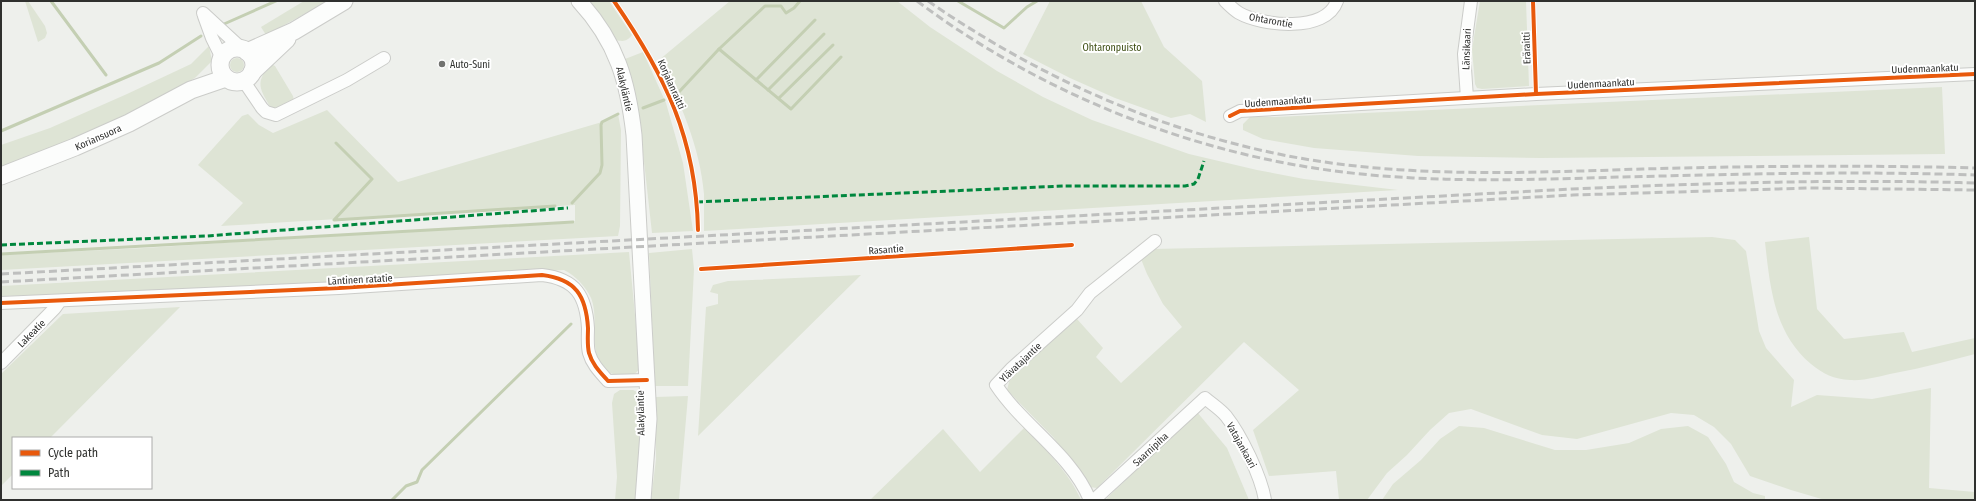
<svg xmlns="http://www.w3.org/2000/svg" width="1976" height="501" font-family="'Fira Sans Condensed',sans-serif">
	<rect width="100%" height="100%" fill="#eef0ec"/>
	<!-- green -->
	<g fill="#dee4d5">
		<polygon points="25,1 28,1 45,26 47,33 45,38 38,42"/>
		<polygon points="304,1 328,1 266,35 261,27"/>
		<path d="M 588,1 L 609,1 L 632,35 C 627,41 624,42 616,40 Z"/>
		<path d="M 730,1 L 897,1 L 930,27 L 997,71 L 1043,97 L 1092,120 L 1189,154 L 1257,170 L 1304,179 L 1398,190 L 704,231 C 704,218 704,206 704,194 C 700,147 680,101 659,60 Z"/>
		<polygon points="1050,1 1141,1 1164,47 1202,81 1206,122 1190,114 1171,118 1115,98 1070,78 1023,54"/>
		<polygon points="1480,1 1526,1 1529,86 1482,89 1477,88 1475,84 1472,49"/>
		<polygon points="209,46 212,61 196,77 180,88 126,116 69,141 1,167 1,145 50,128 127,94 191,64"/>
		<polygon points="643,52 666,103 683,163 693,231 652,233 639,117 636,97 625,59"/>
		<circle cx="237" cy="65" r="7"/>
		<path d="M 271,64 L 275,66 L 293,96 L 294,101 L 278,109 L 271,108 C 259,88 255,82 271,64 Z"/>
		<polygon points="1942,87 1945,154 1540,158 1418,156 1314,148 1263,139 1243,130 1243,124 1250,117 1275,117"/>
		<polygon points="327,110 398,182 602,122 618,114 621,130 620,226 618,236 1,270 1,255 145,248 330,236 575,223 575,205 221,226 243,203 198,165 242,116 248,114 259,125 273,133"/>
		<polygon points="1712,237 1735,240 1746,251 1759,331 1766,348 1794,380 1791,407 1817,395 1872,399 1931,388 1929,488 1975,492 1975,500 1825,500 1791,490 1750,476 1731,444 1714,427 1694,415 1671,413 1577,439 1542,435 1471,409 1449,413 1430,430 1407,455 1387,473 1367,500 1339,500 1336,471 1269,476 1253,430 1299,390 1244,342 1097,488 1089,487 1054,438 1007,390 1010,378 1077,319 1103,348 1096,357 1121,383 1182,327 1163,304 1147,274 1141,259 1152,249"/>
		<path d="M 1809,237 L 1817,309 L 1844,339 L 1904,332 L 1912,352 L 1975,338 L 1975,354 C 1948,361 1922,368 1895,373 C 1880,376 1865,381 1850,380 C 1834,379 1823,374 1811,364 C 1774,333 1770,287 1765,242 Z"/>
		<polygon points="692,249 694,269 688,386 655,386 649,253"/>
		<path d="M 629,252 L 640,368 C 636,374 632,376 625,376 C 580,374 602,324 591,298 C 586,287 575,275 564,270 L 102,294 L 1,296 L 1,286 Z"/>
		<polygon points="861,275 698,436 706,307 718,304 718,294 710,292 713,285 728,281"/>
		<polygon points="180,307 50,438 13,438 13,474 1,486 1,374 63,314"/>
		<polygon points="620,390 633,390 639,393 640,400 639,464 635,500 615,500 617,477 612,403 614,394"/>
		<polygon points="688,396 679,500 651,500 656,459 655,397"/>
		<polygon points="1197,412 1227,448 1249,500 1105,500"/>
		<polygon points="1459,426 1484,428 1555,450 1586,450 1629,443 1661,429 1688,426 1708,437 1726,464 1734,482 1753,493 1765,496 1765,500 1382,500 1393,484 1421,460 1440,439"/>
		<path d="M 1025,427 C 1045,450 1069,472 1081,500 L 870,500 L 943,429 L 980,472 Z"/>
	</g>
	<g fill="none" stroke-linecap="round" stroke-linejoin="round">
		<!-- stream -->
		<g stroke="#c4cfb3" stroke-width="3">
			<polyline points="51,1 106,75"/>
			<polyline points="958,1 1004,28 1027,7 1037,1"/>
			<polyline points="224,24 276,1"/>
			<polyline points="719,49 791,109 841,57"/>
			<polyline points="756,80 815,20"/>
			<polyline points="768,90 824,34"/>
			<polyline points="678,93 719,49 765,6 781,6 786,13 794,8 800,1"/>
			<polyline points="779,98 833,45"/>
			<polyline points="643,108 664,100"/>
			<polyline points="1,131 159,63 201,36"/>
			<polyline points="336,143 372,179 334,220 555,206"/>
			<polyline points="572,203 600,173 602,165 601,125 602,122 618,114"/>
			<polyline points="1,254 573,222"/>
			<polyline points="392,500 406,486 417,482 422,470 571,324"/>
		</g>
		<!-- minor casing -->
		<g stroke="#cbccc9" stroke-width="14">
			<g id="minor">
				<path d="M 1225,1 C 1229,5 1234,10 1239,13 C 1262,26 1326,33 1337,1"/>
				<polyline points="203,13 242,49"/>
				<polyline points="204,16 212,38 222,58"/>
				<polyline points="243,80 262,108 266,112 276,115 347,80 384,58"/>
				<polyline points="1467,98 1464,54 1471,1"/>
				<polyline points="1230,116 1240,111 1536,94 1975,74"/>
				<path d="M 1,303 L 339,288 L 542,275 C 576,279 586,296 588,328 C 588,336 587,345 589,353 C 592,364 600,372 608,381 L 647,380"/>
				<polyline points="1,363 55,308 60,301"/>
				<path d="M 1090,500 C 1071,454 1023,426 996,385 L 1011,369 L 1077,310 L 1090,293 L 1155,241"/>
				<path d="M 1094,500 L 1205,398 C 1212,404 1220,409 1226,416 C 1241,435 1261,476 1265,500"/>
			</g>
		</g>
		<!-- tertiary casing -->
		<g stroke="#cbccc9" stroke-width="17">
			<path id="tertiary" d="M 579,1 C 617,42 628,82 634,135 L 649,419 L 643,500"/>
		</g>
		<!-- secondary casing -->
		<g stroke="#cbccc9" stroke-width="19">
			<g id="secondary">
				<circle cx="237" cy="65" r="17"/>
				<polyline points="247,52 294,31 344,1"/>
				<polyline points="252,72 287,39"/>
				<polyline points="1,176 75,147 129,123 191,90 226,78"/>
			</g>
		</g>
		<!-- minor -->
		<use href="#minor" stroke="#fcfdfc" stroke-width="12"/>
		<!-- tertiary -->
		<use href="#tertiary" stroke="#fcfdfc" stroke-width="15"/>
		<!-- secondary -->
		<use href="#secondary" stroke="#fcfdfc" stroke-width="17"/>
		<!-- rail -->
		<g stroke="#bebfbe" stroke-width="3" stroke-dasharray="8 4" stroke-linecap="butt">
			<path d="M 917,1 C 1032,87 1172,146 1314,168 C 1416,184 1520,180 1622,177 C 1740,174 1857,171 1975,175"/>
			<path d="M 928,1 C 1031,72 1145,125 1269,152 C 1392,179 1518,173 1643,169 C 1754,166 1864,165 1975,168"/>
			<path d="M 1,274 L 1572,189 C 1707,183 1841,179 1975,183"/>
			<polyline points="1,282 1573,195 1810,188 1975,190"/>
		</g>
		<!-- quiet -->
		<g stroke="#00873e" stroke-width="3" stroke-dasharray="6 3" stroke-linecap="butt">
			<polyline points="697,202 1064,186 1185,186 1194,184 1198,179 1204,161"/>
			<polyline points="1,245 207,236 568,208"/>
		</g>
		<!-- cycleway casing -->
		<g stroke="#fff" stroke-width="6">
			<g id="cycleway">
				<path d="M 614,1 C 665,75 696,138 698,230"/>
				<polyline points="1533,1 1536,94"/>
				<polyline points="1230,116 1240,111 1536,94 1975,74"/>
				<polyline points="701,269 1072,245"/>
				<path d="M 1,303 L 339,288 L 542,275 C 576,279 586,296 588,328 C 588,336 587,345 589,353 C 592,364 600,372 608,381 L 647,380"/>
			</g>
		</g>
		<!-- cycleway -->
		<use href="#cycleway" stroke="#e8590c" stroke-width="4"/>
	</g>
	<!-- markers -->
	<circle fill="#727370" stroke="#fff" stroke-width="1.5" cx="442" cy="64" r="4"/>
	<g text-anchor="middle" stroke-width="4" stroke-linejoin="round" paint-order="stroke">
		<!-- street labels -->
		<g font-size="10" fill="#2f302e" stroke="#fff">
			<text transform="translate(1271 20) rotate(10)" y="4">Ohtarontie</text>
			<text transform="translate(1526 48) rotate(-92)" y="4">Eräraitti</text>
			<text transform="translate(1466 49) rotate(-88)" y="4">Länsikaari</text>
			<text transform="translate(1925 68) rotate(-2)" y="4">Uudenmaankatu</text>
			<text transform="translate(1601 83) rotate(-3)" y="4">Uudenmaankatu</text>
			<text transform="translate(672 84) rotate(66)" y="4">Korjalanraitti</text>
			<text transform="translate(625 89) rotate(77)" y="4">Alakyläntie</text>
			<text transform="translate(1278 101) rotate(-4)" y="4">Uudenmaankatu</text>
			<text transform="translate(98 137) rotate(-24)" y="4">Koriansuora</text>
			<text transform="translate(886 249) rotate(-4)" y="4">Rasantie</text>
			<text transform="translate(360 279) rotate(-3)" y="4">Läntinen ratatie</text>
			<text transform="translate(31 333) rotate(-45)" y="4">Lakeatie</text>
			<text transform="translate(1020 362) rotate(-43)" y="4">Ylävatajantie</text>
			<text transform="translate(640 413) rotate(-91)" y="4">Alakyläntie</text>
			<text transform="translate(1242 445) rotate(61)" y="4">Vatajankaari</text>
			<text transform="translate(1150 449) rotate(-43)" y="4">Saarnipiha</text>
		</g>
		<!-- park labels -->
		<g font-size="10" fill="#3d4e13" stroke="#fff">
			<text x="1112" y="51">Ohtaronpuisto</text>
		</g>
		<!-- poi labels -->
		<g font-size="10" fill="#2f302e" stroke="#fff" text-anchor="start">
			<text x="450" y="68">Auto-Suni</text>
		</g>
	</g>
	<!-- border -->
	<rect width="1976" height="501" fill="none" stroke="#2f302e" stroke-width="4"/>
	<!-- legend -->
	<rect x="12" y="437" width="140" height="52" fill="#ffffff" stroke="#acacab"/>
	<rect x="20" y="450" width="20" height="6" fill="#e8590c" stroke="#acacab"/>
	<text x="48" y="457" font-size="12" fill="#2f302e">Cycle path</text>
	<rect x="20" y="470" width="20" height="6" fill="#00873e" stroke="#acacab"/>
	<text x="48" y="477" font-size="12" fill="#2f302e">Path</text>
</svg>
